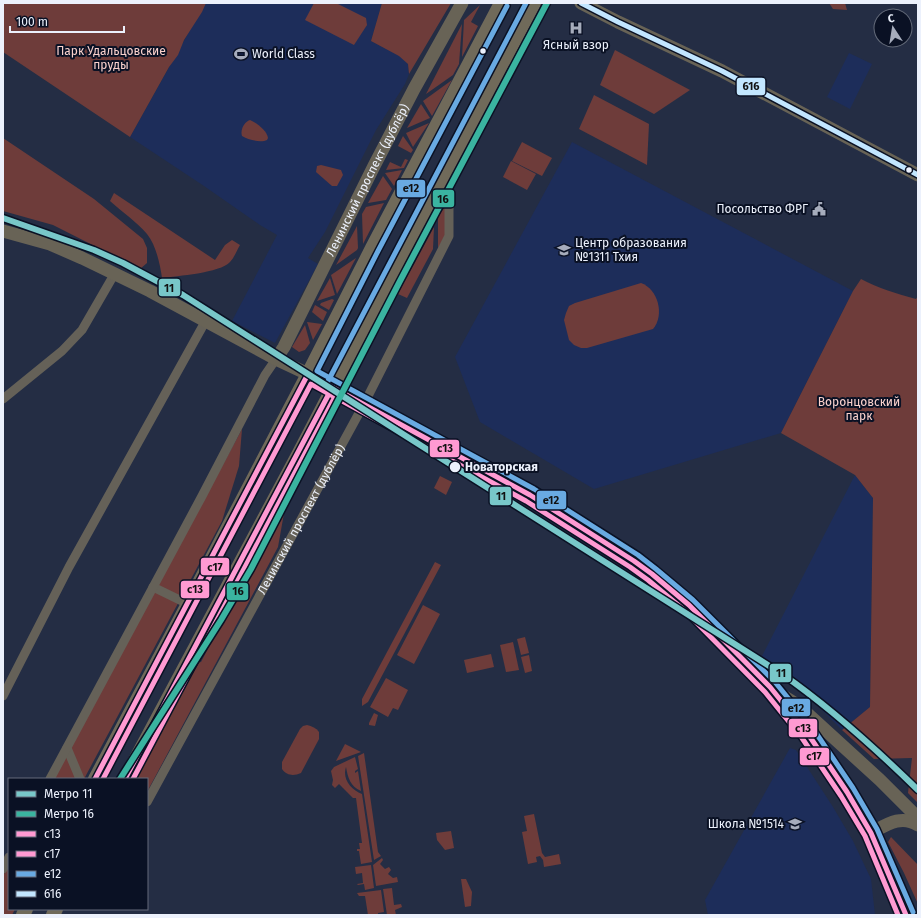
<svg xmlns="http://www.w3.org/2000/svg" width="921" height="918" font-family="'Fira Sans',sans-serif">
	<rect width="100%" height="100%" fill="#242d44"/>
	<!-- built -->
	<g fill="#1d2d5a">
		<polygon points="205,3 382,3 371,41 400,56 408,64 409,74 405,84 376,130 325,232 308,258 318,264 275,343 232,321 277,235 260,225 204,186 130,137"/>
		<polygon points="849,53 872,64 850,109 827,97"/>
		<polygon points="572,142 853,291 781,433 594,489 480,422 455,357"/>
		<polygon points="855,475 873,498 870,707 842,730 798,686 762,656"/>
		<polygon points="790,748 796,750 833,807 853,841 871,879 875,915 708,915 705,900"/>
	</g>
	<!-- green -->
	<g fill="#6e3c3a">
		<polygon points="3,3 206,3 202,12 184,40 178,55 169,67 130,137 3,52"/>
		<polygon points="314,3 336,3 366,18 367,25 354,45 305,20"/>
		<polygon points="382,3 451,3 409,74 408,64 399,56 371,41"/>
		<polygon points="829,3 845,3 847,10 833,9"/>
		<polygon points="480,5 471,22 478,26 462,57 464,20"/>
		<polygon points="462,24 459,64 453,75 426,94"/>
		<polygon points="615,50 690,90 654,114 600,85"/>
		<polygon points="452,80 432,116 423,101"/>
		<polygon points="594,95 649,124 647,165 579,129"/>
		<polygon points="421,104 430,118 407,128"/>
		<path d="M 250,120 C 257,123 267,131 268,138 L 267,140 C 261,143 248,140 242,136 C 240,130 244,122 250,120 Z"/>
		<polygon points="429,123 413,147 406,133"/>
		<polygon points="403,136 413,150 411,153 398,146"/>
		<polygon points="3,138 94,199 143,239 147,248 147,263 140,269 53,225 3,211"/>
		<polygon points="522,142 552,158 542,176 512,161"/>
		<polygon points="405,159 408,160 404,168 386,170 390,162 401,167"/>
		<polygon points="511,161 536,174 527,190 503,177"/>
		<polygon points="321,165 341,170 343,175 337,186 332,186 316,172 317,166"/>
		<polygon points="402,170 394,186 385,173"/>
		<polygon points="383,176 392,189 386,200 368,203"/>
		<path d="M 114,193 L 215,260 L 225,245 L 232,240 L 240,245 C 237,250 234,258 230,262 C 220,273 177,276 162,278 C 160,264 156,245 147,234 C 137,222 121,211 110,201 Z"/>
		<polygon points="384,203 363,244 362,214 366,207"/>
		<polygon points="446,205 445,236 438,248 438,217"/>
		<polygon points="357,226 358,248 357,250 336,265"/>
		<polygon points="434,227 433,249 407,298 398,294"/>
		<polygon points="356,258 337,294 331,275"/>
		<polygon points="330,278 335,295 317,301"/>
		<path d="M 861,279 C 878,288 897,294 916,299 L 918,296 L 918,803 L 908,793 L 912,758 L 874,759 L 842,730 L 870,707 L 873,498 L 855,475 L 781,433 L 853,291 Z"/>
		<path d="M 641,283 C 658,289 665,315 653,329 L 587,348 L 581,348 L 574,345 L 569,340 L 564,320 L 566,313 L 569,306 L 575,303 Z"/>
		<polygon points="332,299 334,300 329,310 320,305 321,303"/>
		<polygon points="315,305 327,312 323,321 312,312"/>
		<polygon points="307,322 322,324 313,340"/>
		<polygon points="305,325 310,343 305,350 299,352 292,347"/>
		<polygon points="242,429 239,466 222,521 84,779 54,779"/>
		<polygon points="440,476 452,482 446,495 434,488"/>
		<polygon points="286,502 278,547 147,792 147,779 135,779 194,663 201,662 223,620 230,610 251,572 260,549"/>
		<polygon points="435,562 441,565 368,702 362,706 362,699"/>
		<polygon points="423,605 440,614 414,664 397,655"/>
		<polygon points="525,637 529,653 521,655 517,639"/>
		<polygon points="513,642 519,670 506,672 500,645"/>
		<polygon points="491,654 494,667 467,673 464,660"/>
		<polygon points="529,655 532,671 525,673 521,657"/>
		<polygon points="386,678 408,690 398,710 393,708 388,717 370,707"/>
		<polygon points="374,713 378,715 375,726 369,725 369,723"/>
		<path d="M 307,725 C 312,726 316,728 319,732 L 319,739 L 301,773 C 294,776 287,776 282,769 L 282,762 L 300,729 L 303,726 Z"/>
		<polygon points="345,744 361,752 336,761"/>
		<polygon points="364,753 378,852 381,856 374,860 358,756"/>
		<path d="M 355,757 L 358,769 L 355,771 L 355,773 L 358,771 L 361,791 C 350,786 348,778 346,767 C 342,779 351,790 362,794 L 372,862 L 361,864 L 359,851 L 357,851 L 357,849 L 360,849 L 359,843 L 362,843 L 356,798 L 353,798 L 339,784 L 335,788 L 332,785 L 333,780 L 331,771 L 334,767 Z"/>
		<polygon points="534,814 542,853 545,857 559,854 561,864 544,867 543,860 540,856 536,857 537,862 528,864 522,832 527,831 524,816"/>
		<polygon points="451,831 454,848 445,850 437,840 436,833"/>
		<polygon points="891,837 918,865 918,904 904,873 888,842"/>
		<polygon points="382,858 383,860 380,864 385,869 389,867 391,870 388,874 393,878 397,877 398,882 376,886 373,865"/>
		<polygon points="9,864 9,909 15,909 12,915 3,915 3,876"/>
		<polygon points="371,865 374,888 365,890 364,884 358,885 357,884 363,883 362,873 356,874 355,867"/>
		<polygon points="461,879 466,879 472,892 471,906 465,907"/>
		<polygon points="392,888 394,905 401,904 402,907 395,910 396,915 387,915 383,889"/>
		<polygon points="381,890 384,912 378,913 378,915 368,915 365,896 359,896 357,893"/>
	</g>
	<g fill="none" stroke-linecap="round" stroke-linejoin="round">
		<!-- street -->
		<g stroke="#656158" stroke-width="9">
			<polyline points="3,399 62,351 82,330 115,273"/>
			<polyline points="153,587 188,604"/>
			<polyline points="3,696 69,567 205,322"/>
			<polyline points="67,748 80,779"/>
			<polyline points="50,779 202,496 265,375 276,359"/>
			<path id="s1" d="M 147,802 L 364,404 L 449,236 L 449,198 L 447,171"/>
			<polyline points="3,869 9,857"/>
		</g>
		<!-- secondary -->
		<g stroke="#686356" stroke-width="13">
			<polyline points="581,3 618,22 722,71 918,175"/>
			<polyline points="3,231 50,244 82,258 150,291 276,359 308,374 332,388 436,443 530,495 634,561 652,574 689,605 743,658 770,687 808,734 847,792 871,833 895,887 906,915"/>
			<path id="s2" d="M 276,359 L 284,347 L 374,166 L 414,89 L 462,3"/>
			<polyline points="780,694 799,706 880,780 918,818"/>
			<path d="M 871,833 C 886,825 901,814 918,825"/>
		</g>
		<!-- primary -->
		<g stroke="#706a5a" stroke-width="14">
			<polyline points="95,779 188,604 308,374 372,248 501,3"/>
			<polyline points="125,779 299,453 534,3"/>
			<polyline points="23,915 26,909"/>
			<polyline points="53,915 56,909"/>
		</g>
		<!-- bus-1 casing -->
		<g stroke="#0a1124" stroke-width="8">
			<g id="bus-1">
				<polyline points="95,779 308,374 530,495 634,561 652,574 689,605 770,687 808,734 847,792 871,833 906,915"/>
				<polyline points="125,779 332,388"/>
			</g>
		</g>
		<!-- bus-2 casing -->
		<g stroke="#0a1124" stroke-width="8">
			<g id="bus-2">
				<polyline points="103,779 311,384 526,501 630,567 648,580 684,610 765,692 802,738 841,796 865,836 898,915"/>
				<polyline points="133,779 338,391"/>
			</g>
		</g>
		<!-- bus-3 casing -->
		<g stroke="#0a1124" stroke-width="8">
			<g id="bus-3">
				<polyline points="507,6 378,251 317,371 534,489 638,555 656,569 693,600 775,682 814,730 853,788 877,829 913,912"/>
				<polyline points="326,385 526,3"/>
			</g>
		</g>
		<!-- bus-4 casing -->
		<g stroke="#0a1124" stroke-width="8">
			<polyline id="bus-4" points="581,3 618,22 722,71 918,175"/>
		</g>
		<!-- bus-1 -->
		<use href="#bus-1" stroke="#ff9ad2" stroke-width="5"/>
		<!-- bus-2 -->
		<use href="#bus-2" stroke="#ff9ad2" stroke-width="5"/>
		<!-- bus-3 -->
		<use href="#bus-3" stroke="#69aae2" stroke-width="5"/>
		<!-- bus-4 -->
		<use href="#bus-4" stroke="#c2e6ff" stroke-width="5"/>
		<!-- metro-1 casing -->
		<g stroke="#0a1124" stroke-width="9">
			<path id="metro-1" d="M 3,218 L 94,250 L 123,263 L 183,295 L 782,674 C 831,708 875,748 918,790"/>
		</g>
		<!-- metro-2 casing -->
		<g stroke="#0a1124" stroke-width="9">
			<polyline id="metro-2" points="120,779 221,620 251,569 400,281 547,3"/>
		</g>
		<!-- metro-1 -->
		<use href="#metro-1" stroke="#78c7c9" stroke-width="6"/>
		<!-- metro-2 -->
		<use href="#metro-2" stroke="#3ab4a0" stroke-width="6"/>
	</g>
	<!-- icons -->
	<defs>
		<g id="hospital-bare" transform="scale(1.08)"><path d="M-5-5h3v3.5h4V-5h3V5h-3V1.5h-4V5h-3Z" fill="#a6acbc" stroke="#0a1124" stroke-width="2.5" paint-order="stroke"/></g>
		<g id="stadium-bare" transform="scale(1.08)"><path d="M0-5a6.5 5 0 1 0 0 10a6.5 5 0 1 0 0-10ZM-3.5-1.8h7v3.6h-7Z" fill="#a6acbc" stroke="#0a1124" stroke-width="2.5" paint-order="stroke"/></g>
		<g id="civic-bare" transform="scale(1.08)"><path d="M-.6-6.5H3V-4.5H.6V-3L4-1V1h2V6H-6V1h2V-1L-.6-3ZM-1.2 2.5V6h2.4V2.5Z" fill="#a6acbc" stroke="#0a1124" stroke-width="2.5" paint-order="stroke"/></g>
		<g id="school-bare" transform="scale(1.08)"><path d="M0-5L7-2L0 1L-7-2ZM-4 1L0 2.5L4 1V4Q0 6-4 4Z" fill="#a6acbc" stroke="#0a1124" stroke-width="2.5" paint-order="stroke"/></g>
	</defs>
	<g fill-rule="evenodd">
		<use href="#hospital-bare" x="576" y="28"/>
		<use href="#stadium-bare" x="241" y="54"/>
		<use href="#civic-bare" x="819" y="209"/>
		<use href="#school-bare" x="564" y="250"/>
		<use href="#school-bare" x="795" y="824"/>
	</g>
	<!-- markers -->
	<g fill="#ecf1fc" stroke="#0a1124" stroke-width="1.5">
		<circle cx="483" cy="51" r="3.5"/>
		<circle cx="909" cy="170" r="3.5"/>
		<circle cx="455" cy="467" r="6"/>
	</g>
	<g text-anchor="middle" stroke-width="4" stroke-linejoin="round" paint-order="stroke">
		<!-- poi labels -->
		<g font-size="12" fill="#ecf1fc" stroke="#0a1124" text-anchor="start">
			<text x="576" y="49" text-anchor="middle">Ясный взор</text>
			<text x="252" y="58">World Class</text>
			<text x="808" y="213" text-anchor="end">Посольство ФРГ</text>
			<text x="575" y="247">Центр образования<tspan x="575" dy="14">№1311 Тхия</tspan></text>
			<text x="784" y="828" text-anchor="end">Школа №1514</text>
		</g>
		<!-- park labels -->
		<g font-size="12" fill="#fad1cc" stroke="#0a1124">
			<text x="111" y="55">Парк Удальцовские<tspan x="111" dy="14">пруды</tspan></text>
			<text x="859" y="406">Воронцовский<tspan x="859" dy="14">парк</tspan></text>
		</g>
		<!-- street labels -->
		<g font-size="12" fill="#ecf1fc" stroke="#0a1124">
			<text dy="4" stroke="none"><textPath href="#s2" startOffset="201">Ленинский проспект (дублёр)</textPath></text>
			<text dy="4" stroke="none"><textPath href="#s1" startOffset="322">Ленинский проспект (дублёр)</textPath></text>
		</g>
		<!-- stop labels -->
		<g font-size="12" font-weight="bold" fill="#ecf1fc" stroke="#0a1124" text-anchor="start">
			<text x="465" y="471">Новаторская</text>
		</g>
	</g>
	<g stroke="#0a1124" stroke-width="1.5">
		<rect x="736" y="77" width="30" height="19" rx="4" fill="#c2e6ff"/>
		<rect x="396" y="179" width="30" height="19" rx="4" fill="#69aae2"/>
		<rect x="432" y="189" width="23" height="19" rx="4" fill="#3ab4a0"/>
		<rect x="158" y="278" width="23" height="19" rx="4" fill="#78c7c9"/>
		<rect x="429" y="439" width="31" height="19" rx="4" fill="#ff9ad2"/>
		<rect x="489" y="486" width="23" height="20" rx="4" fill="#78c7c9"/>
		<rect x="536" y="490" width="31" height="20" rx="4" fill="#69aae2"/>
		<rect x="200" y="557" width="30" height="19" rx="4" fill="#ff9ad2"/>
		<rect x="180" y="580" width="30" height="19" rx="4" fill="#ff9ad2"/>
		<rect x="226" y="582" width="23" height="19" rx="4" fill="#3ab4a0"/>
		<rect x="769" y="663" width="23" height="20" rx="4" fill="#78c7c9"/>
		<rect x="781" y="698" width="30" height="19" rx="4" fill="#69aae2"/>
		<rect x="788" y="718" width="30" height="20" rx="4" fill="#ff9ad2"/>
		<rect x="799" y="747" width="31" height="19" rx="4" fill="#ff9ad2"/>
	</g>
	<g font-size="11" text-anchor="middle" font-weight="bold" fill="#111">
		<text x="751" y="90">616</text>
		<text x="411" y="192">е12</text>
		<text x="443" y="203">16</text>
		<text x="169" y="292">11</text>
		<text x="445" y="452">с13</text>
		<text x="501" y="500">11</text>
		<text x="551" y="504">е12</text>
		<text x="215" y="571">с17</text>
		<text x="195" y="593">с13</text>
		<text x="238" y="595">16</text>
		<text x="781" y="677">11</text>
		<text x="796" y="712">е12</text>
		<text x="803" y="732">с13</text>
		<text x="814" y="760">с17</text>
	</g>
	<!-- border -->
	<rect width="921" height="918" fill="none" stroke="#ecf1fc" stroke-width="8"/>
	<!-- legend -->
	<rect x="8" y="778" width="140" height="132" fill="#0a1124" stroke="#646b7a"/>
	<rect x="16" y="791" width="20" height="6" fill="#78c7c9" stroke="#646b7a"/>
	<text x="44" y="798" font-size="12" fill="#ecf1fc">Метро 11</text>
	<rect x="16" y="811" width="20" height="6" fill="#3ab4a0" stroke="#646b7a"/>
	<text x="44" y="818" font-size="12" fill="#ecf1fc">Метро 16</text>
	<rect x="16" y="831" width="20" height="6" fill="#ff9ad2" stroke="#646b7a"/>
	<text x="44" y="838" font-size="12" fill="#ecf1fc">с13</text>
	<rect x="16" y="851" width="20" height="6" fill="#ff9ad2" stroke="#646b7a"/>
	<text x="44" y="858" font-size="12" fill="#ecf1fc">с17</text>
	<rect x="16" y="871" width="20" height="6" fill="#69aae2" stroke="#646b7a"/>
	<text x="44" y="878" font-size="12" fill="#ecf1fc">е12</text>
	<rect x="16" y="891" width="20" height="6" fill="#c2e6ff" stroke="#646b7a"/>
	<text x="44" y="898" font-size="12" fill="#ecf1fc">616</text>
	<!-- north arrow -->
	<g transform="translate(893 28) rotate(348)"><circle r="19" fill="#0a1124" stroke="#646b7a"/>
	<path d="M0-3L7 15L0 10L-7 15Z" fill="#a6acbc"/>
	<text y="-6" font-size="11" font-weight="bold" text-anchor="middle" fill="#ecf1fc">С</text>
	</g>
	<!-- scale -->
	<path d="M10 26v6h114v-6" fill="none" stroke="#ecf1fc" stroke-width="2"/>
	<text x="16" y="26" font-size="12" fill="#ecf1fc" stroke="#0a1124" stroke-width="3" paint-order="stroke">100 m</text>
</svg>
